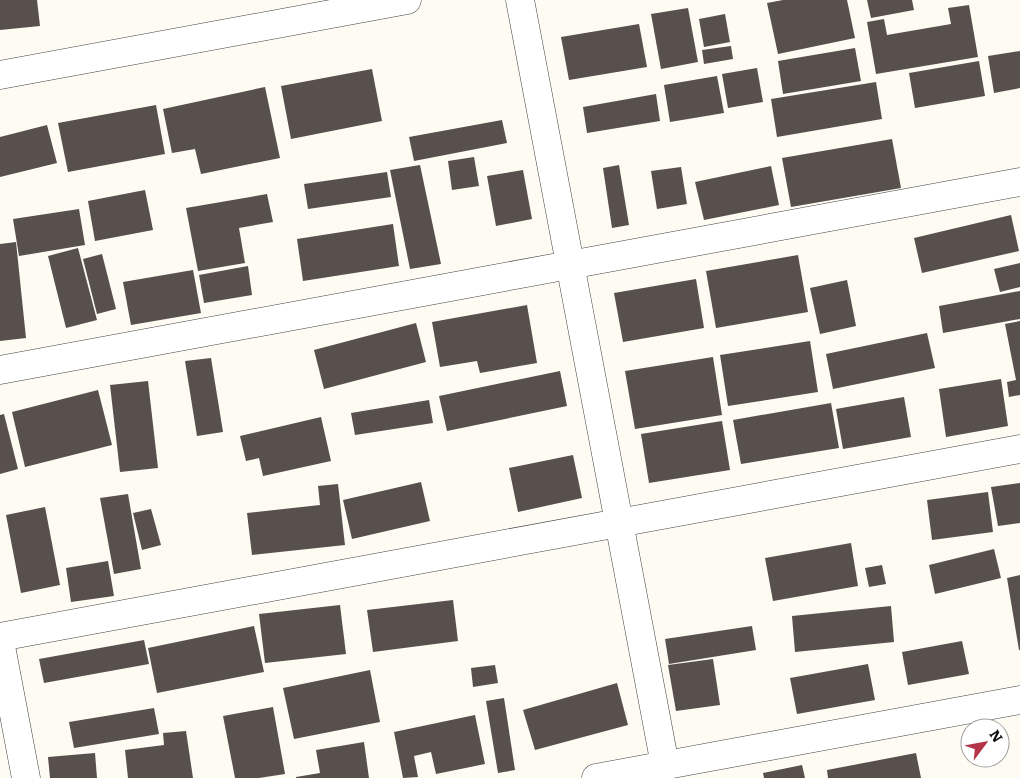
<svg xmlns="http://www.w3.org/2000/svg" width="1020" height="778" font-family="Literata,serif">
	<rect width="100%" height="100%" fill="#fefbf3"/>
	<!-- building -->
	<g fill="#57504d">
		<polygon points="0,0 37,0 40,26 0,30"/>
		<polygon points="783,0 847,0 855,38 778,54 767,3"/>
		<polygon points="867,0 912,0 914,10 871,18"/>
		<polygon points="969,5 978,57 876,74 867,22 884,19 887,35 951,24 948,8"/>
		<polygon points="688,8 698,62 661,69 651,14"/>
		<polygon points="725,14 730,42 704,47 699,19"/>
		<polygon points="639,24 647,67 569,80 561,37"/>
		<polygon points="731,46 733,59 704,64 702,50"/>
		<polygon points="855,48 861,81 783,94 778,61"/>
		<polygon points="1020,51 1020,88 994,93 988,56"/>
		<polygon points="979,61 985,96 915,108 909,73"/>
		<polygon points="757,68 763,102 728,108 722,74"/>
		<polygon points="372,69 382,121 291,139 281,86"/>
		<polygon points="717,76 724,113 670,122 664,85"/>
		<polygon points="876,82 882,119 777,137 771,99"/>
		<polygon points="265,87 280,158 201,174 195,149 172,153 163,109"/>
		<polygon points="656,94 660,121 587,133 583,107"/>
		<polygon points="156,105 165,154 68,172 58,123"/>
		<polygon points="502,120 507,143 414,161 409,137"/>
		<polygon points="47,125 57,163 0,177 0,137"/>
		<polygon points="892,139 901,188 791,207 782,158"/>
		<polygon points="474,157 479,186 452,190 448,161"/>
		<polygon points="420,165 441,264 410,269 390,170"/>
		<polygon points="619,165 629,225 612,228 603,168"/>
		<polygon points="771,166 779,205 704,220 695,182"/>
		<polygon points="681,167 687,204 657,209 651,171"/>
		<polygon points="523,170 532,219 496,226 487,176"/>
		<polygon points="387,172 391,197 308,209 304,184"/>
		<polygon points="145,190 153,230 95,241 88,201"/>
		<polygon points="267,194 273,222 239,228 245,263 198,271 186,208"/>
		<polygon points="79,209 85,245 19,256 13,219"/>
		<polygon points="1011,215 1019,251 922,273 914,238"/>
		<polygon points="393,224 399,266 303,281 297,239"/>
		<polygon points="16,242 26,338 0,341 0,244"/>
		<polygon points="78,248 97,320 66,328 48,256"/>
		<polygon points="102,254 116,309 97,314 83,259"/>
		<polygon points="798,255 808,312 716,328 706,271"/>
		<polygon points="1020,263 1020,287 1000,292 994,269"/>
		<polygon points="248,266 252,295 204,303 199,275"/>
		<polygon points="193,270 201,313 131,325 123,282"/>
		<polygon points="696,279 704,328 623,342 614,293"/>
		<polygon points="847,280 856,326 820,334 810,288"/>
		<polygon points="1020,291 1020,319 943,333 939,306"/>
		<polygon points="527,305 537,363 480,373 477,361 440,367 432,322"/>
		<polygon points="1020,321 1020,395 1009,397 1007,382 1016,380 1005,324"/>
		<polygon points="416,323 426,362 324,389 314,350"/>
		<polygon points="927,333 935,368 833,389 826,354"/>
		<polygon points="810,341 818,392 728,406 720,355"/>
		<polygon points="713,357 722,415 635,429 625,371"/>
		<polygon points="211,358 223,432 197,436 185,361"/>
		<polygon points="560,371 567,406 447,431 439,396"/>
		<polygon points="1001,379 1008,426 946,437 939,389"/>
		<polygon points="148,381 158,468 120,472 110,385"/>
		<polygon points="98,390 112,445 25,467 12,412"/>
		<polygon points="904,397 911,437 843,449 836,409"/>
		<polygon points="429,400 433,423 355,435 351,413"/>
		<polygon points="831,403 839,448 741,464 733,420"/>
		<polygon points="4,414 18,469 0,474 0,415"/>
		<polygon points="321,417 331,461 263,476 259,458 246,461 240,436"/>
		<polygon points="722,421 730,470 649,483 641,434"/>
		<polygon points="573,455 582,498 518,512 509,468"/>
		<polygon points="421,482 430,521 352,539 343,500"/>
		<polygon points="1020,483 1020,523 998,526 991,487"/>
		<polygon points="338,484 345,545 252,555 247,513 320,505 318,486"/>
		<polygon points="988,492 993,532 932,540 927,500"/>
		<polygon points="128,494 141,569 114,574 100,498"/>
		<polygon points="45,507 60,585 21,593 6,515"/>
		<polygon points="151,509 161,545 142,550 133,513"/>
		<polygon points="851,543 858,586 773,601 765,558"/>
		<polygon points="994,549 1001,578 935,594 929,565"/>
		<polygon points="108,561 114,596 71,602 66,568"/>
		<polygon points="882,565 886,584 869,587 865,568"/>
		<polygon points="1020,575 1020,650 1019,650 1007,578"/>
		<polygon points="453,600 458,641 373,652 367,610"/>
		<polygon points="340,605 346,654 265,663 259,614"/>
		<polygon points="891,606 894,642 795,652 792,616"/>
		<polygon points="254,626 264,672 157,693 148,648"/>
		<polygon points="752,626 756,650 669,664 665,639"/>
		<polygon points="144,640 149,664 44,683 39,659"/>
		<polygon points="962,641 969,674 908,685 902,652"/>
		<polygon points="713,659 720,705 676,711 668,665"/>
		<polygon points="868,664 875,700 797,714 790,678"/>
		<polygon points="495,665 498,683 473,687 471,668"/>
		<polygon points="370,670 380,722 294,739 283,688"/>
		<polygon points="617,683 628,725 535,750 523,710"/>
		<polygon points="504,698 515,770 498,773 486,701"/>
		<polygon points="273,707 285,774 259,778 235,778 223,716"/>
		<polygon points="154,708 159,734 74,748 69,722"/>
		<polygon points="475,715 485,764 436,774 431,752 414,756 418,777 403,778 394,732"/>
		<polygon points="186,731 193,778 128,778 125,750 164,745 163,733"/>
		<polygon points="364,742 369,778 296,778 296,777 320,773 316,750"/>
		<polygon points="95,753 97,778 50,778 48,757"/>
		<polygon points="916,753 921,778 828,778 827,770"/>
		<polygon points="802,765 805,778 764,778 763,773"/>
	</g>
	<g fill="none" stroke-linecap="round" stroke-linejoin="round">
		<!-- minor casing -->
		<g stroke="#424242" stroke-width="29">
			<g id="minor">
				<polyline points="520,0 665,765"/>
				<polyline points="0,75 407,0"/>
				<polyline points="0,370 1020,182"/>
				<polyline points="0,637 1020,449"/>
				<polyline points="0,641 26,778"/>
				<polyline points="596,778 1020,700"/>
			</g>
		</g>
		<!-- minor -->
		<use href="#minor" stroke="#fff" stroke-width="28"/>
	</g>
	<!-- north arrow -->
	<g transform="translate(985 743) rotate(58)"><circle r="24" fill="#ffffff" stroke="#9f9f9f"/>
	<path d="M0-4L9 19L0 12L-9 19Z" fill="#b33447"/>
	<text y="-8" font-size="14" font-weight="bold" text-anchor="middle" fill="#0f0f0f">N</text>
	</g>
</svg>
